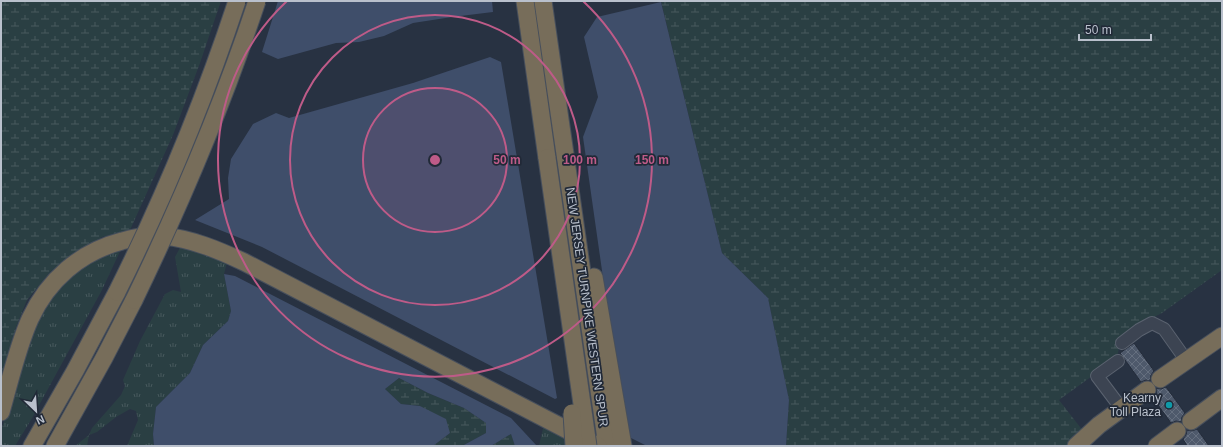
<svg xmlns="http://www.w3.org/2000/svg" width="1223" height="447" font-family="Arial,sans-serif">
	<defs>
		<pattern id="grass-tufts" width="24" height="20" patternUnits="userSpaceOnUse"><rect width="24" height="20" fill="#2a3f43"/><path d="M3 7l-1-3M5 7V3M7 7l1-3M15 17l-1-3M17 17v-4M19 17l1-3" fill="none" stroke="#47595d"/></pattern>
		<pattern id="wetland-marsh" width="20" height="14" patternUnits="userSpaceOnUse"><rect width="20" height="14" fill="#2a3f43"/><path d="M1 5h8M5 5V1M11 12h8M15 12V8" fill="none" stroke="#47595d"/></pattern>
		<pattern id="building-cross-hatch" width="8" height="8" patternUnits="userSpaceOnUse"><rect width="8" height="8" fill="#4e596b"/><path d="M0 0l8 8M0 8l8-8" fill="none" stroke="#656f7f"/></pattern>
	</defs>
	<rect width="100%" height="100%" fill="#283242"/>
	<!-- grass -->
	<g fill="url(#grass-tufts)">
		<polygon points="181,246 227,262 224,274 231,311 228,321 203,345 190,373 156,407 153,434 154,446 127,446 138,420 136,411 130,409 116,417 97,432 89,435 87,446 75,446 89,435 92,428 121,395 125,386 123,380 140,341 165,294 173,290 181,292 175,257"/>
		<polygon points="122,247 102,290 31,420 15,446 1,446 1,431 37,314 75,268"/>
		<polygon points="544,424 584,446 539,446"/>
	</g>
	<!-- wetland -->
	<g fill="url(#wetland-marsh)">
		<polygon points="1,1 221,1 200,63 173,135 130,230 102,237 51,271 27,300 16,327 1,377"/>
		<polygon points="661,1 1222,1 1222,270 1162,313 1140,324 1121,338 1117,358 1059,400 1087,436 1076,446 786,446 789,400 768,298 722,253"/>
		<polygon points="399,378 428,393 464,408 486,423 486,433 462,446 433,446 450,433 420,406 401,404 385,389"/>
		<polygon points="511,434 515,446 491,446"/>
	</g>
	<!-- water -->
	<g fill="#3f4e6a">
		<polygon points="278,1 492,1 493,12 452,17 413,23 384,36 359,42 336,43 278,59 262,52"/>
		<polygon points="661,2 722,253 768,298 789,400 786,446 647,446 629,437 620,397 583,137 598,97 584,37 597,17"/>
		<polygon points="490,57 501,62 557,398 555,399 262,247 195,220 229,199 228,178 231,159 253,124 276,113 289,118 413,83"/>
		<polygon points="224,274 235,276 511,418 537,446 515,446 511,434 491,446 462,446 486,433 486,423 464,408 428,393 399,378 385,389 401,404 420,406 446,419 450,433 433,446 154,446 153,434 156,407 190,373 203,345 228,321 231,311"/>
	</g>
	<!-- building -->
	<g fill="url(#building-cross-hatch)" stroke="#232b39">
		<polygon points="1134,343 1154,371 1151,375 1150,381 1146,380 1141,382 1120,353"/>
		<polygon points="1166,387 1185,413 1182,417 1181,422 1176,421 1171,423 1153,398 1156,394 1157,388 1161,389"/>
		<polygon points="1197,429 1209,446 1187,446 1183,439 1186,435 1187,430 1192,431"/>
	</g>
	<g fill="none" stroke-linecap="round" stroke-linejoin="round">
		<!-- minor casing -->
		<g stroke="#5a626f" stroke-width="14">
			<g id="minor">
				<polyline points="1122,343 1139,330 1152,323 1164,329 1186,360"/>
				<polyline points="1118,361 1097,376 1121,408"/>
			</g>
		</g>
		<!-- highway casing -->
		<g stroke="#474f5c" stroke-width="19">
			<g id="highway">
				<polyline points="525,1 547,158"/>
				<polyline points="543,1 607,446"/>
				<polyline points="594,277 623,446"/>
				<polyline points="1160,379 1222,336"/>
				<path d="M 1,412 C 10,381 17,348 30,319 C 48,280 80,252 122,241 C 135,237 150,235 164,236 C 192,239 218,250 244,262 L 598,446"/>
				<polyline points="1191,421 1222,398"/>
				<polyline points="32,446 75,371 117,292"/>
				<polyline points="55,446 104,358 134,300"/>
				<polyline points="1076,446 1099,425 1147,390"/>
				<polyline points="1157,446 1177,431"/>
			</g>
		</g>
		<!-- minor -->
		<use href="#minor" stroke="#3c4452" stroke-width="12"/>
		<!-- highway -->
		<use href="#highway" stroke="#776d5a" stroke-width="17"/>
		<!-- highway-bridge casing -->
		<g stroke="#474f5c" stroke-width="19" stroke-linecap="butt">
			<g id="highway-bridge">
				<polyline points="547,158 588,446"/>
				<path d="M 117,292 C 164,198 204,101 237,1"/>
				<path d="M 134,300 C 181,203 223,104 257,1"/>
				<polyline points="572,413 574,446"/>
			</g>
		</g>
		<!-- highway-bridge -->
		<use href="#highway-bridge" stroke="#776d5a" stroke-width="17"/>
	</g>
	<!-- distance rings -->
	<circle cx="435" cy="160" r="72" fill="#be5b88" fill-opacity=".12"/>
	<g fill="none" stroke="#be5b88" stroke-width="2">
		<circle cx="435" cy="160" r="72"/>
		<circle cx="435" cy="160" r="145"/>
		<path d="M583 1A217 217 0 1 1 287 1"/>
	</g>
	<!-- markers -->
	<circle fill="#0f9aa8" stroke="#212937" stroke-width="1.5" cx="1169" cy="405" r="4"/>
	<g text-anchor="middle" stroke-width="3.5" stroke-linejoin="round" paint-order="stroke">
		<!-- street labels -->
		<g font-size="12" fill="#b9c0cc" stroke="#212937">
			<text transform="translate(587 307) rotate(82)" y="4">NEW JERSEY TURNPIKE WESTERN SPUR</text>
		</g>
		<!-- poi labels -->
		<g font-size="12" fill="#b9c0cc" stroke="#212937" text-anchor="end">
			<text x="1161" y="402">Kearny<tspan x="1161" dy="14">Toll Plaza</tspan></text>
		</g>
	</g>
	<circle cx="435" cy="160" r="6" fill="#be5b88" stroke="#212937" stroke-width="2"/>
	<g font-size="12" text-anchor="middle" font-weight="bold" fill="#be5b88" stroke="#212937" stroke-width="3.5" stroke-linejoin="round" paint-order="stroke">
		<text x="507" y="164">50 m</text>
		<text x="580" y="164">100 m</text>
		<text x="652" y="164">150 m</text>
	</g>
	<!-- border -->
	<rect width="1223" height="447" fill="none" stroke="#b9c0cc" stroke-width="4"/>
	<!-- north arrow -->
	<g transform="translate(36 411) rotate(155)" stroke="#212937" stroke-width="3" paint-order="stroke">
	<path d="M0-3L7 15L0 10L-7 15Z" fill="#b9c0cc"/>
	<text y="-6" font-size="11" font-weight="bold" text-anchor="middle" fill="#b9c0cc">N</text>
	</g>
	<!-- scale -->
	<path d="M1079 34v6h72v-6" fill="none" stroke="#b9c0cc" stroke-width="2"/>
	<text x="1085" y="34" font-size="12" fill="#b9c0cc" stroke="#212937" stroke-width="3" paint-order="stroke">50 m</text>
</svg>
